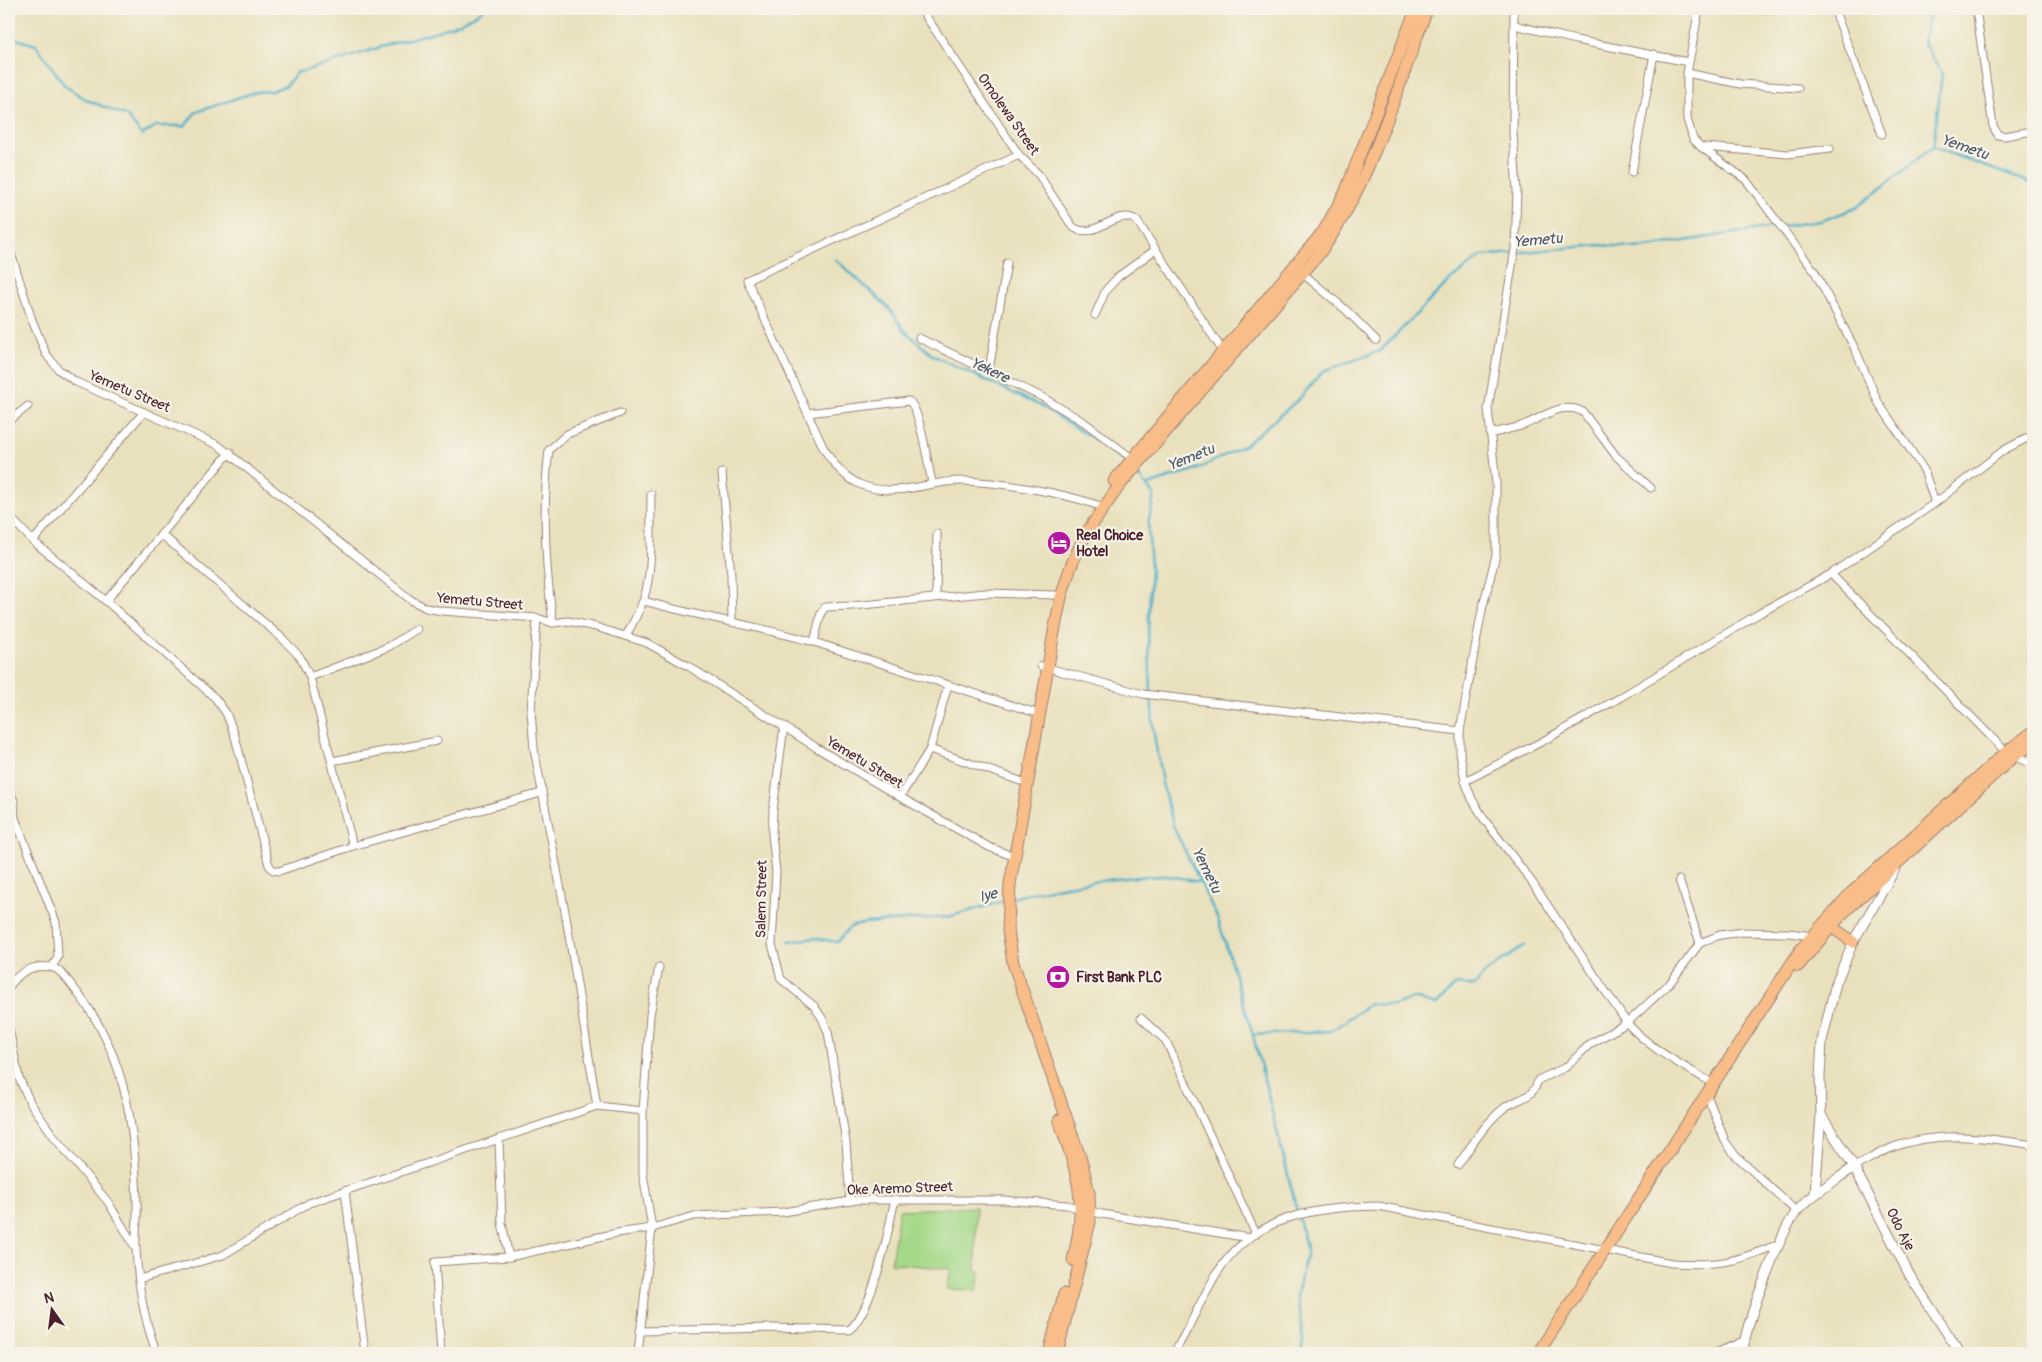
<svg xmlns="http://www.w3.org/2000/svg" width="2042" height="1362" font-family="Pangolin,sans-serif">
	<rect width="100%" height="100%" fill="#f7f3e8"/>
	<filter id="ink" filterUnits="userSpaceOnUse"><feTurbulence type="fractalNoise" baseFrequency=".02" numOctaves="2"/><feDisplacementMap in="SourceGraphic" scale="10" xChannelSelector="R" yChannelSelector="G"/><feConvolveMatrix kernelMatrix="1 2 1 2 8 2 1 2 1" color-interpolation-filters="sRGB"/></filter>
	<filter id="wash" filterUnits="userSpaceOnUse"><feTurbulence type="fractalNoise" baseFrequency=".0096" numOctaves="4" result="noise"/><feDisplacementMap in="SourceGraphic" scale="20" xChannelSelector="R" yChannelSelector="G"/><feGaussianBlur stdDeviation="1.12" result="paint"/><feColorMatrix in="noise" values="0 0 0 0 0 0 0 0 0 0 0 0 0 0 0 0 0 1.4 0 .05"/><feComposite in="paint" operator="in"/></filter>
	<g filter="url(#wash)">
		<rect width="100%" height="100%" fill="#e9e1bd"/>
		<!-- green -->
		<polygon fill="#a5d989" stroke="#787c5a" points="976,1207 976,1271 980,1272 977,1291 947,1289 951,1269 891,1263 899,1210"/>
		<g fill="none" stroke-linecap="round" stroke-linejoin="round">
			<!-- stream -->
			<g stroke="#47adc7" stroke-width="2.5">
				<polyline points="1931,9 1923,41 1942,74 1933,147"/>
				<path d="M 9,37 L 36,45 L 65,86 L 87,100 L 127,116 L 142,135 L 156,126 L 185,126 L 196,112 L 255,92 L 272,91 L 287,85 L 296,73 C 326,65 355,55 384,46 C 419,35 454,31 484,9"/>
				<polyline points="1783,226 1821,221 1856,208 1933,147 2033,184"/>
				<polyline points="835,259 889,308 905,331 932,355 1041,406 1102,444 1125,462"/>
				<polyline points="1136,473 1154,495 1148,524 1151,568 1148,634 1153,728 1162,783 1174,828 1218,919 1232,965 1253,1035 1307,1251 1297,1294 1303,1340 1301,1353"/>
				<polyline points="1148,485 1200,468 1245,445 1299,399 1323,371 1380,351 1447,283 1481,256 1599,245 1640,248 1778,226"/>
				<path d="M 1012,898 C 1056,886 1119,876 1165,876 C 1176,876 1188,880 1199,882"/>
				<polyline points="789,942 815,938 837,942 850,927 865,923 948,917 1007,900"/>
				<polyline points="1253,1035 1331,1031 1370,1004 1394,1005 1414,998 1436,1005 1456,984 1474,986 1487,971 1524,946"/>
			</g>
		</g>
	</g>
	<g filter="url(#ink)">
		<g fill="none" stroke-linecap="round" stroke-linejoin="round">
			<!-- minor casing -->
			<g stroke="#9a8074" stroke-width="9">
				<g id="minor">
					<path d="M 921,9 L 1019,155 L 1039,175 L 1072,226 C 1093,244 1117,205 1137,221 L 1224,353"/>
					<path d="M 1514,9 L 1513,133 L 1517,191 L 1515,249 L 1488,409 L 1496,483 L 1496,555 L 1482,610 L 1460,731 L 1460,753 L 1465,781 L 1472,799 L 1484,819 L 1529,878 L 1627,1023 C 1650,1049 1682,1065 1712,1083"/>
					<polyline points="1699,9 1687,73 1687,119 1693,139 1701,147 1746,180 1815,272 1856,351 1878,402 1924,470 1935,503"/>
					<polyline points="1747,9 1785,9"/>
					<polyline points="1834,9 1882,134"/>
					<polyline points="1976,9 1993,126 1998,135 2004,136 2033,131"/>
					<polyline points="1515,25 1576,40 1688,62"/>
					<polyline points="1687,73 1740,84 1798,88"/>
					<polyline points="1704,147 1788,154 1830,149"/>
					<path d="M 1019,155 L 747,280 L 823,447 C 844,484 869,495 912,488 C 930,485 946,480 965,481 C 1004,483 1060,492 1097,505"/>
					<polyline points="1632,172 1654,54"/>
					<polyline points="9,247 32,320 46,354 59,370 76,382 218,445 411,600 426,608 442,611 537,618 553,623 568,621 596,627 647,643 688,666 817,748 900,797 989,847 1007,854 1015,855"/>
					<polyline points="1301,272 1346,310 1376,340"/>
					<polyline points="1095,315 1106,290 1119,276 1155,250"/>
					<polyline points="919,338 1042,397 1084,422 1133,459"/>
					<polyline points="989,370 1007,263"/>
					<path d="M 808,413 L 909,401 C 920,408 928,466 932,482"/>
					<polyline points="9,421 28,406"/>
					<path d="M 1490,434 C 1500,431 1511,429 1521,426 C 1541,419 1562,400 1583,412 L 1616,456 L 1651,488"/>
					<polyline points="722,473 731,575 732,621"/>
					<polyline points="9,516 33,541 106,601 215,698 226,713 234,733 269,865 273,870 279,871 353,846 541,793"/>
					<polyline points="161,534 282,638 300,657 310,677 353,846"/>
					<polyline points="33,541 144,412"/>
					<polyline points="1831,574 2006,752 2033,765"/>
					<polyline points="936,596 937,534"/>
					<polyline points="106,601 230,452"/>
					<path d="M 644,601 C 700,617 758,626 814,642 L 821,613 L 825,607 L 852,606 L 985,593 L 1055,595"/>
					<polyline points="537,618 531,711 534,749 566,917 597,1106"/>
					<path d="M 553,623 C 545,565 542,508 549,450 L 567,434 L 620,413"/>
					<path d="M 626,636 C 632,624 640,611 644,598 C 654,565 650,528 651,494"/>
					<polyline points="814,642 1033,712"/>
					<polyline points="1041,666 1143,694 1460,731"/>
					<polyline points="310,677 388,647 417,629"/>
					<polyline points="784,726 773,810 772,834 776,872 772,944 781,979 814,1006 822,1018 828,1032 846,1142 850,1201"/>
					<polyline points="930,749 1020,781"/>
					<polyline points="332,761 437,741"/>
					<polyline points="1465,781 1543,741 1621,697 1760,613 1831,574 1935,503 2004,450 2033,435"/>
					<polyline points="9,789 14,801 15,818 56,922 58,957 52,967"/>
					<polyline points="900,797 930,749 948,685"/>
					<polyline points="1679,880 1700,943"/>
					<path d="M 9,987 C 18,973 32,964 50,967 C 61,968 70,984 77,992 C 126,1055 135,1126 137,1204 C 138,1219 135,1234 136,1249 C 138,1284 144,1321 157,1353"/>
					<polyline points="1141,1018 1166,1041 1256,1234"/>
					<polyline points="9,1029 19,1078 31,1104 55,1138 108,1202 135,1247"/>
					<polyline points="1709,1100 1725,1141 1735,1155 1797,1212"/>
					<polyline points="643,1111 650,1015 659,967"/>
					<polyline points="499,1140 502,1223 509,1257"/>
					<path d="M 1458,1165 C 1472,1145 1485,1123 1504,1108 C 1519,1097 1533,1100 1538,1080 L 1566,1067 L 1590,1044 L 1627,1023 L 1670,983 L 1700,943 L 1720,935 L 1743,932 L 1789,933 L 1813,936"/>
					<path d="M 1854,1167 C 1866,1161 1877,1154 1889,1149 C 1935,1130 1985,1137 2033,1145"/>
					<polyline points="345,1191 365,1353"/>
					<polyline points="139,1279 223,1255 309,1203 597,1106 643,1111 643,1174 652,1228 638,1353"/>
					<path d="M 640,1331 L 771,1328 L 849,1330 C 874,1310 888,1231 895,1199"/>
					<polyline points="441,1353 435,1262 509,1257 617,1233 652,1228 694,1216 783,1212 857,1200 1003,1200 1067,1205 1102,1214 1250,1238"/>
					<path d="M 1174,1353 C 1190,1327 1201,1299 1217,1273 C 1254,1215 1316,1207 1378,1206 L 1672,1263 C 1720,1266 1735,1262 1779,1244"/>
					<polyline points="1716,1353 1744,1341"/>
				</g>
			</g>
			<!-- tertiary casing -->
			<g stroke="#9a8074" stroke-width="11">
				<g id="tertiary">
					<polyline points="1895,869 1853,942 1836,983 1822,1041 1820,1077 1821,1115 1854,1167 1910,1276 1960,1353"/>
					<polyline points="1815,1194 1821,1115"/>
					<path d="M 1743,1353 C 1744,1327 1780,1233 1797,1211 C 1813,1193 1835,1181 1854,1167"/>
				</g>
			</g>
			<!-- trunk casing -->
			<g stroke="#9a8074" stroke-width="13">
				<g id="trunk">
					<polyline points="1114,481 1323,232 1345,193 1416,9"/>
					<polyline points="1825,922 1853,942"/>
					<polyline points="1798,966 1842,914 2013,757 2033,744"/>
					<path d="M 1059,1120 C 1078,1175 1088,1201 1073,1260"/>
					<polyline points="1049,1353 1064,1294"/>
					<path d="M 1057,1353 L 1090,1222 L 1089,1193 L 1082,1163 L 1013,963 L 1008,930 L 1010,884 L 1054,632 L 1061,597 L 1071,566 L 1085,535 L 1119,486 L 1319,254 C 1371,183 1396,91 1427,9"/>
					<polyline points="1538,1353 1801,949 1851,893 2006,752 2033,732"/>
				</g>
			</g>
			<!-- minor -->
			<use href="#minor" stroke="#fff" stroke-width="7"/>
			<!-- tertiary -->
			<use href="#tertiary" stroke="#fff" stroke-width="9"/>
			<!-- trunk -->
			<use href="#trunk" stroke="#f8bd88" stroke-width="11"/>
		</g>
	</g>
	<!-- icons -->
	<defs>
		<g id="hotel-disc" transform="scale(1.25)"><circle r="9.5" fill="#b5179e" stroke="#f7f3e8"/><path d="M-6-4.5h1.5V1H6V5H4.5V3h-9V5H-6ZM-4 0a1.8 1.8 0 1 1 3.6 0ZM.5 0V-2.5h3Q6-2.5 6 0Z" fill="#fff"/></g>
		<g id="bank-disc" transform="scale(1.25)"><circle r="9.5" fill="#b5179e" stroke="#f7f3e8"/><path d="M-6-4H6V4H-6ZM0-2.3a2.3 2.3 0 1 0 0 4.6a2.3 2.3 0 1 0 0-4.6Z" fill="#fff"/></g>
	</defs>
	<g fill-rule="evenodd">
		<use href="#hotel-disc" x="1059" y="543"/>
		<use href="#bank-disc" x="1058" y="977"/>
	</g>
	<g text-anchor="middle" stroke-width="4.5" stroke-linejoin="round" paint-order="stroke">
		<!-- street labels -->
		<g font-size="14" fill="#4a1f2b" stroke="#f7f3e8">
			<text transform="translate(1009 114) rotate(55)" y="5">Omolewa Street</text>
			<text transform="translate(130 391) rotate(23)" y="5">Yemetu Street</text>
			<text transform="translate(480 601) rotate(5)" y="5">Yemetu Street</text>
			<text transform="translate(865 762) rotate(31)" y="5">Yemetu Street</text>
			<text transform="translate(761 899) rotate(-89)" y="5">Salem Street</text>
			<text transform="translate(900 1188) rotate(-2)" y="5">Oke Aremo Street</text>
			<text transform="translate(1901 1229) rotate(63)" y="5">Odo Aje</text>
		</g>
		<!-- poi labels -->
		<g font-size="14" font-weight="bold" fill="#4a1f2b" stroke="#f7f3e8" text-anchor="start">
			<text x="1076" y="540">Real Choice<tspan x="1076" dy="16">Hotel</tspan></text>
			<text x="1076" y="982">First Bank PLC</text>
		</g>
		<!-- water labels -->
		<g font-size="15" font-style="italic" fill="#495869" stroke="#f7f3e8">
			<text transform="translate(1965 147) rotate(19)" y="5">Yemetu</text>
			<text transform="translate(1538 240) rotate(-5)" y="5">Yemetu</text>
			<text transform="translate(990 370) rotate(25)" y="5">Yekere</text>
			<text transform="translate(1191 457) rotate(-22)" y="5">Yemetu</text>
			<text transform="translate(1207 870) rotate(64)" y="5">Yemetu</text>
			<text transform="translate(988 895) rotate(-15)" y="5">Iye</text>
		</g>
	</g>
	<!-- margin -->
	<rect width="2042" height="1362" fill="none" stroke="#f7f3e8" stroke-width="30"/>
	<!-- north arrow -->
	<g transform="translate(52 1310) rotate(346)" stroke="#f7f3e8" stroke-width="4" paint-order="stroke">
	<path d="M0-4L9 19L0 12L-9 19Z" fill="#4a1f2b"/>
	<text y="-8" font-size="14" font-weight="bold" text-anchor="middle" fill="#4a1f2b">N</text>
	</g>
</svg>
